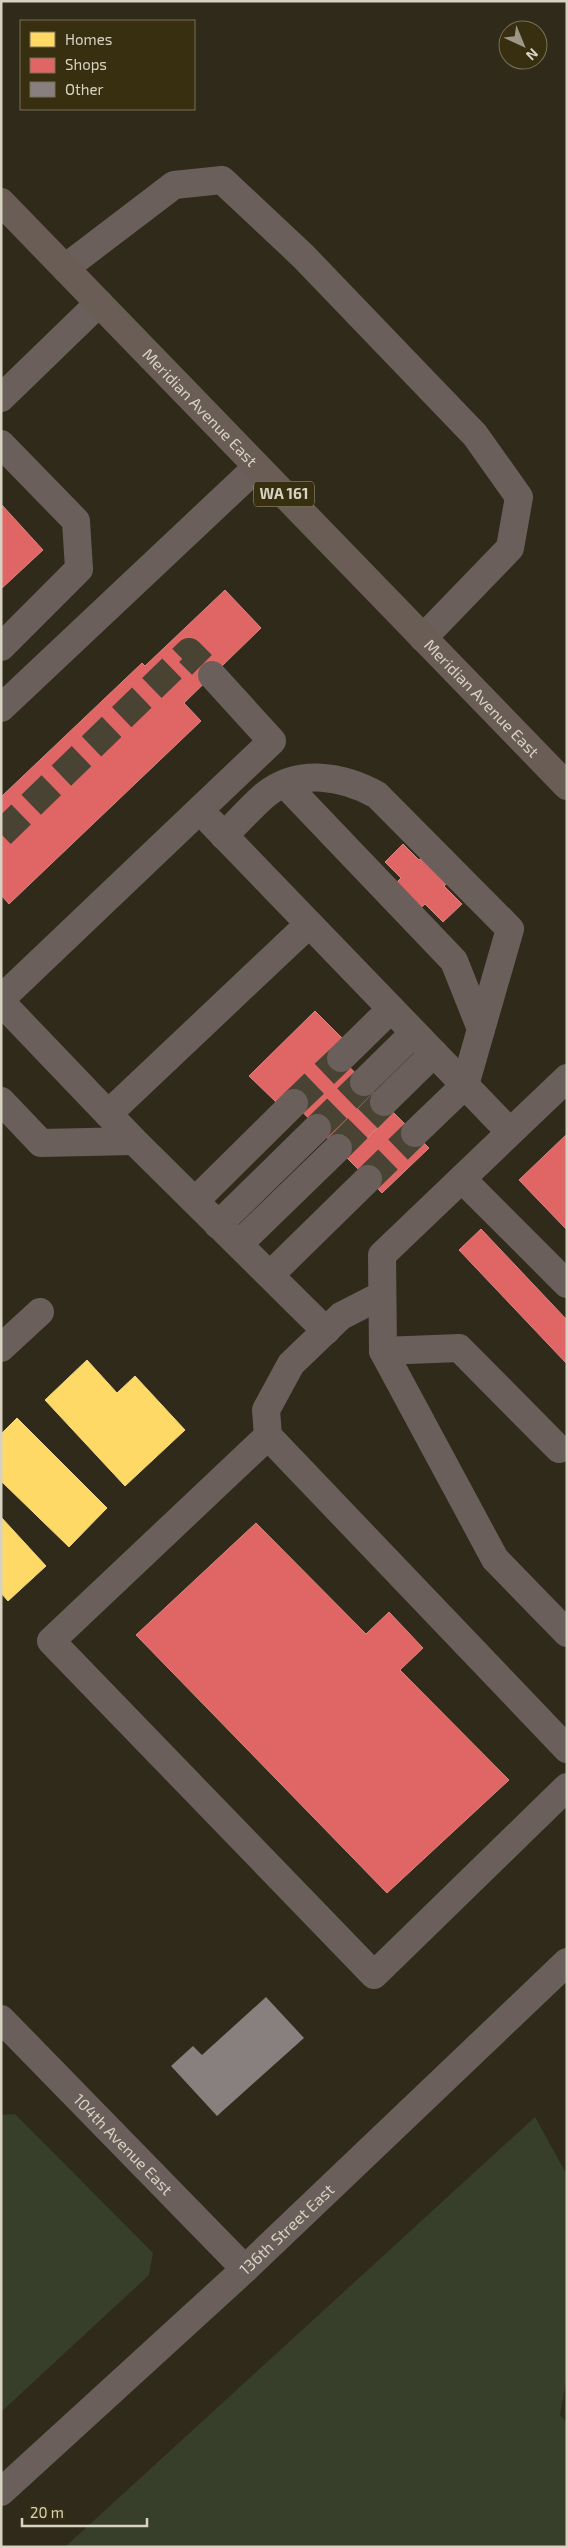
<svg xmlns="http://www.w3.org/2000/svg" width="568" height="2548" font-family="'Exo 2',sans-serif">
	<rect width="100%" height="100%" fill="#2f2a1a"/>
	<!-- green -->
	<g fill="#373f2b">
		<polygon points="15,2114 153,2253 149,2275 1,2412 1,2115"/>
		<polygon points="535,2117 566,2173 567,2180 567,2375 560,2415 567,2423 567,2547 65,2547"/>
	</g>
	<!-- homes -->
	<g fill="#ffd966" stroke="#f3d781">
		<polygon points="87,1360 117,1393 135,1376 185,1430 125,1486 45,1400"/>
		<polygon points="17,1418 107,1508 69,1547 1,1481 1,1434"/>
		<polygon points="1,1517 46,1566 8,1601 1,1593"/>
	</g>
	<!-- shops -->
	<g fill="#e06666" stroke="#dd8681">
		<polygon points="1,504 43,550 1,589"/>
		<polygon points="225,590 261,628 184,703 201,721 9,904 1,895 1,797 142,663 145,666"/>
		<polygon points="403,844 419,860 429,851 453,877 444,886 462,904 443,922 425,904 413,915 389,890 401,878 385,862"/>
		<polygon points="315,1011 343,1039 333,1050 393,1112 347,1158 286,1095 277,1103 249,1076"/>
		<polygon points="393,1112 429,1148 382,1193 347,1158"/>
		<polygon points="567,1134 567,1230 519,1180"/>
		<polygon points="481,1229 567,1320 567,1364 459,1250"/>
		<polygon points="256,1523 366,1634 389,1612 423,1648 400,1670 509,1780 387,1893 136,1635"/>
	</g>
	<!-- building -->
	<polygon fill="#88807e" points="266,1997 304,2038 217,2116 171,2066 193,2046 202,2055"/>
	<g fill="none" stroke-linecap="round" stroke-linejoin="round">
		<!-- minor-tunnel -->
		<g stroke="#484333" stroke-width="28" stroke-dasharray="28 14" stroke-linecap="butt">
			<polyline points="1,834 189,652 212,675"/>
			<polyline points="294,1103 341,1058"/>
			<polyline points="317,1128 364,1082"/>
			<polyline points="338,1148 384,1102"/>
			<polyline points="368,1179 415,1133"/>
		</g>
		<!-- minor -->
		<g stroke="#6b5f5b" stroke-width="28">
			<polyline points="65,268 174,185 222,180 303,256 475,435 519,497 510,548 423,638"/>
			<polyline points="1,398 99,303"/>
			<polyline points="1,444 76,521 79,569 1,647"/>
			<polyline points="1,708 257,467"/>
			<polyline points="285,784 454,961 481,1029"/>
			<polyline points="211,822 510,1132"/>
			<path d="M 224,836 C 238,822 251,807 265,795 C 299,768 343,776 377,795 L 510,929 L 465,1085 L 415,1133"/>
			<polyline points="1,999 272,741 212,675"/>
			<polyline points="1,1002 134,1141 326,1331"/>
			<polyline points="341,1058 391,1009"/>
			<polyline points="567,1078 382,1255 383,1351 495,1559 567,1633"/>
			<polyline points="364,1082 414,1033"/>
			<polyline points="1,1101 41,1143 134,1141"/>
			<polyline points="384,1102 434,1053"/>
			<polyline points="108,1114 309,924"/>
			<polyline points="462,1179 567,1284"/>
			<polyline points="195,1201 294,1103"/>
			<polyline points="218,1225 317,1128"/>
			<polyline points="239,1244 338,1148"/>
			<polyline points="270,1275 368,1179"/>
			<polyline points="382,1295 341,1316 291,1364 266,1410 268,1436 567,1749"/>
			<polyline points="1,1348 40,1312"/>
			<polyline points="383,1351 459,1348 559,1449"/>
			<polyline points="268,1436 51,1641 374,1975 567,1787"/>
			<path id="s1" d="M 1,2019 L 245,2269"/>
			<path id="s2" d="M 1,2492 L 245,2269 L 567,1962"/>
		</g>
		<!-- major -->
		<path stroke="#6a5d56" stroke-width="28" id="s3" d="M 1,202 L 567,786"/>
	</g>
	<g text-anchor="middle" stroke-width="5" stroke-linejoin="round" paint-order="stroke">
		<!-- shield labels -->
		<rect fill="#382f11" stroke="#a7a18c" stroke-width="1" x="254" y="481.5" width="60" height="25" rx="4"/>
		<g font-size="15" font-weight="bold" fill="#d7d2c1">
			<text x="284" y="499">WA 161</text>
		</g>
		<!-- street labels -->
		<g font-size="16" fill="#d7d2c1" stroke="#382f11">
			<text dy="6" stroke="none"><textPath href="#s3" startOffset="286">Meridian Avenue East</textPath></text>
			<text dy="6" stroke="none"><textPath href="#s3" startOffset="691">Meridian Avenue East</textPath></text>
			<text dy="6" stroke="none"><textPath href="#s1" startOffset="175">104th Avenue East</textPath></text>
			<text dy="6" stroke="none"><textPath href="#s2" startOffset="388">136th Street East</textPath></text>
		</g>
	</g>
	<!-- border -->
	<rect width="568" height="2548" fill="none" stroke="#d7d2c1" stroke-width="5"/>
	<!-- legend -->
	<rect x="20" y="20" width="175" height="90" fill="#382f11" stroke="#787057"/>
	<rect x="30" y="32" width="25" height="15" fill="#ffd966" stroke="#787057"/>
	<text x="65" y="45" font-size="15" fill="#d7d2c1">Homes</text>
	<rect x="30" y="58" width="25" height="15" fill="#e06666" stroke="#787057"/>
	<text x="65" y="70" font-size="15" fill="#d7d2c1">Shops</text>
	<rect x="30" y="82" width="25" height="15" fill="#88807e" stroke="#787057"/>
	<text x="65" y="95" font-size="15" fill="#d7d2c1">Other</text>
	<!-- north arrow -->
	<g transform="translate(523 45) rotate(136)"><circle r="24" fill="#382f11" stroke="#787057"/>
	<path d="M0-4L9 19L0 12L-9 19Z" fill="#9c9787"/>
	<text y="-8" font-size="14" font-weight="bold" text-anchor="middle" fill="#d7d2c1">N</text>
	</g>
	<!-- scale -->
	<path d="M22 2518v8h125v-8" fill="none" stroke="#d7d2c1" stroke-width="2.5"/>
	<text x="30" y="2518" font-size="15" fill="#d7d2c1" stroke="#382f11" stroke-width="4" paint-order="stroke">20 m</text>
</svg>
